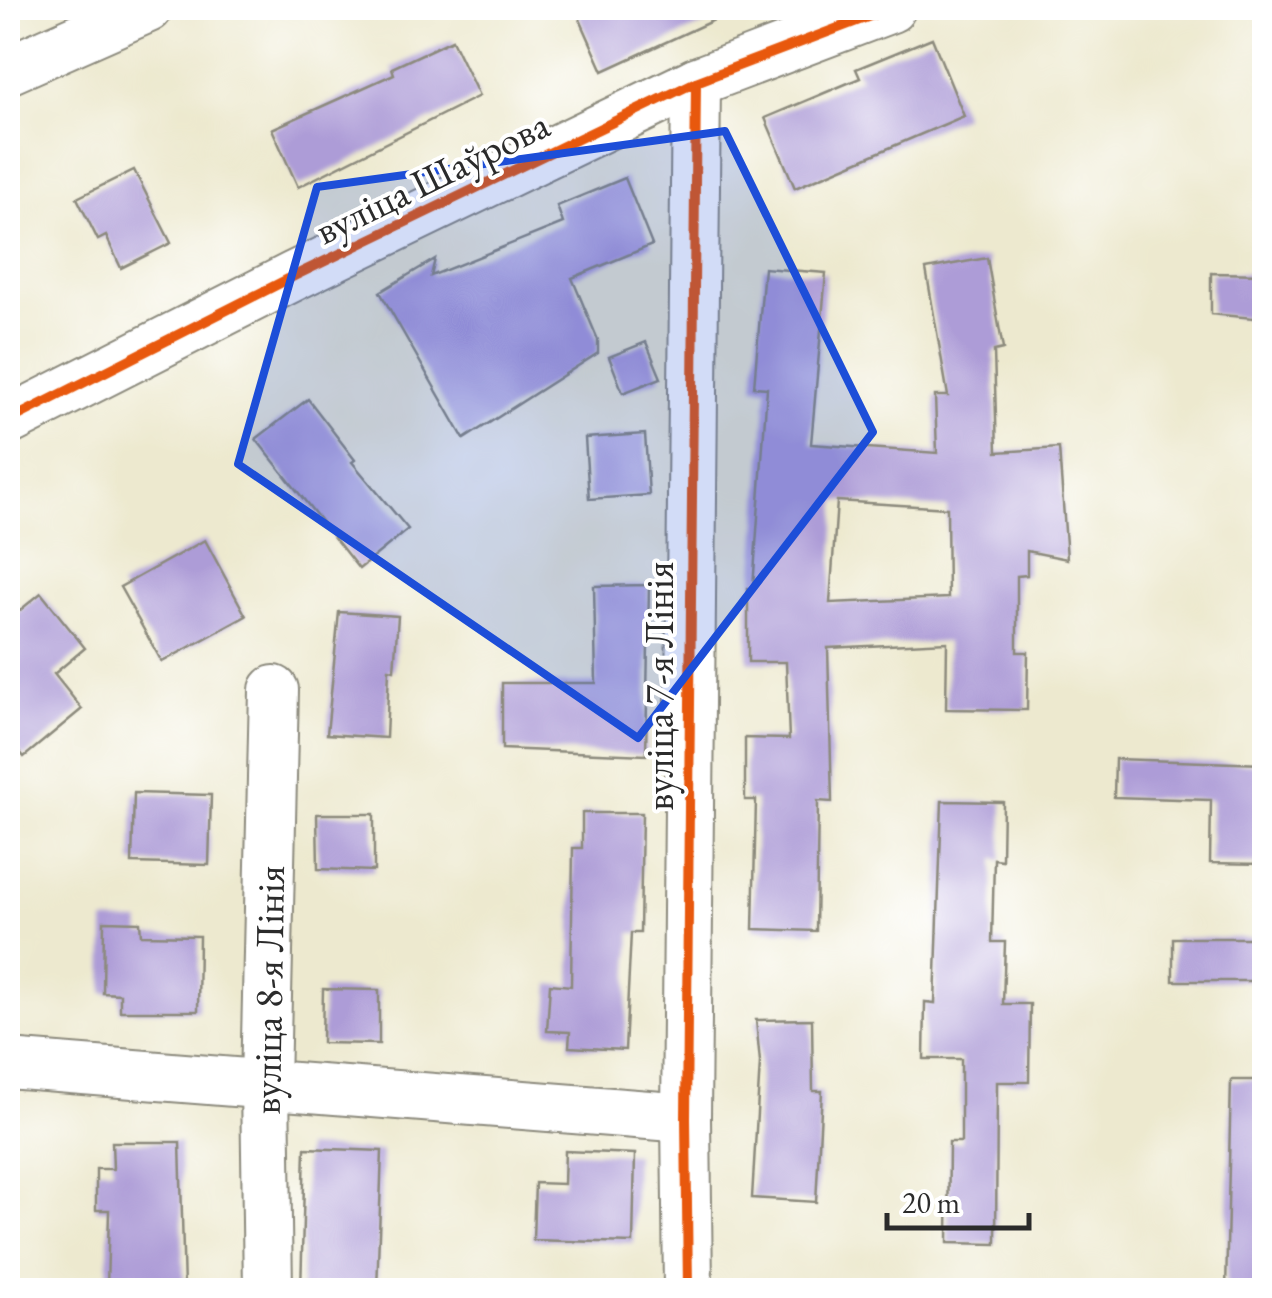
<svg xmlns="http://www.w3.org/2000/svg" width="1272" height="1298" font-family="'EB Garamond',serif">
	<rect width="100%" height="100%" fill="#fff"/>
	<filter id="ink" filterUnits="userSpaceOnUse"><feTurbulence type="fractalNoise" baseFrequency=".01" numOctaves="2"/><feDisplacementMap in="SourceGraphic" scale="20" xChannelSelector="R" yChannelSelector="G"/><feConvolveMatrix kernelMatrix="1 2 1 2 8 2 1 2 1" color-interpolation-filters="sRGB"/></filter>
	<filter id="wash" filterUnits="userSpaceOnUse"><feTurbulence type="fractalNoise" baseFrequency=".0048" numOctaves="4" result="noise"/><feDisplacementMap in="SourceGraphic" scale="40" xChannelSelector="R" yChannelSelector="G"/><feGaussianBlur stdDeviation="2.25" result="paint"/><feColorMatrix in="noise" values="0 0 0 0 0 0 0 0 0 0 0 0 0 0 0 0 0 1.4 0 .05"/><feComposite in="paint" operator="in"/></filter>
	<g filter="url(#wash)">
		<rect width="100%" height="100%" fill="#ede9cf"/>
		<g id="blocks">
			<!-- building -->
			<g fill="#ad9cd7" fill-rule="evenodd">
				<polygon points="575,8 740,8 603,71"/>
				<polygon points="932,38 964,116 795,188 765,118 860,78 856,69"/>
				<polygon points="452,40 479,96 298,187 272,129 394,74 392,68"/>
				<polygon points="134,170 171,243 121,268 106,236 98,240 77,198"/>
				<polygon points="625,178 652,245 572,278 598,340 598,353 464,439 380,292 435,259 431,276 563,223 557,206"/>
				<path d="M 987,258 L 1003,349 L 994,351 L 997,452 L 1059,448 L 1067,559 L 1027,551 L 1027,575 L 1017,576 L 1017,652 L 1028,652 L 1027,710 L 946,709 L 947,642 L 828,648 L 832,802 L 818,801 L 816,931 L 753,929 L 756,800 L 745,800 L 745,738 L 789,739 L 786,662 L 748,662 L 748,588 L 753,588 L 767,388 L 754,387 L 764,268 L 826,273 L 811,444 L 937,453 L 935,396 L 948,396 L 926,269 ZM 837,501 L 947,508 L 948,598 L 830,603 Z"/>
				<polygon points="1211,273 1264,274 1264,319 1211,314"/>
				<polygon points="646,342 661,378 623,393 609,357"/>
				<polygon points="308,399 355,460 352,462 408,529 359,569 256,439"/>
				<polygon points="645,434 649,495 589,499 585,438"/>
				<polygon points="205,540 246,616 162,662 120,587"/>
				<polygon points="649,585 646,755 502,749 502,683 596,683 594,586"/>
				<polygon points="41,593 85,648 54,674 82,709 24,757 8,737 8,620"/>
				<polygon points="339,612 398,616 394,670 389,669 386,738 327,734"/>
				<polygon points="1115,759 1264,764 1264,864 1210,863 1211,800 1114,797"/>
				<polygon points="134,793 211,795 209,865 132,863"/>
				<polygon points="942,801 1003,802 1002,860 994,859 992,942 1005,942 1003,1004 1030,1004 1029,1082 997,1082 996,1244 948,1243 949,1142 961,1142 961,1059 924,1059 925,1002 935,1003"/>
				<polygon points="582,813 642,813 640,933 631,933 625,1050 569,1047 570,1032 547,1031 550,984 571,986 573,848 582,848"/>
				<polygon points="317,814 374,814 374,871 318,869"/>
				<polygon points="104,921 140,922 141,935 199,936 198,1011 120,1011 120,994 103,993"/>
				<rect x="1173" y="938" width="91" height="43"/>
				<polygon points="323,989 379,990 379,1044 322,1043"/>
				<polygon points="812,1019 813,1091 822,1091 816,1202 752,1198 760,1062 756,1020"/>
				<polygon points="1231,1080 1264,1080 1264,1290 1226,1290"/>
				<polygon points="112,1142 180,1142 184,1290 107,1290 109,1210 96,1210 96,1169 113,1169"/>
				<polygon points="305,1148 382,1151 377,1290 301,1290"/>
				<polygon points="565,1151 635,1154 633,1243 533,1240 535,1183 564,1184"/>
			</g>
		</g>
	</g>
	<g filter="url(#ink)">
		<use href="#blocks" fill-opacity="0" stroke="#8c8a7d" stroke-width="2.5"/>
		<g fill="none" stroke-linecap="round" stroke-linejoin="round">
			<!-- minor casing -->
			<g stroke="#8c8a7d" stroke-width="52">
				<g id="minor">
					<polyline points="8,70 148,8"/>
					<polyline points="8,421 294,276 696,82 891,8"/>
					<polyline points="8,1064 686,1118"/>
					<polyline points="268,1290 265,1084 274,690"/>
					<polyline points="688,1290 686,1118 696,82"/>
				</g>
			</g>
			<!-- minor -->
			<use href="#minor" stroke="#fff" stroke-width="48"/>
			<!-- cycleway casing -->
			<g stroke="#fff" stroke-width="16">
				<g id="cycleway">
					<polyline points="8,421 294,276 696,82 891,8"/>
					<polyline points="688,1290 686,1118 696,82"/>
				</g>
			</g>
			<!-- cycleway -->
			<use href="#cycleway" stroke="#e8590c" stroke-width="10"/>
		</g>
	</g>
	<!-- marked area -->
	<path fill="#1d4ed8" fill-opacity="0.2" stroke="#1d4ed8" stroke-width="8" stroke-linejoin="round" d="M 725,131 L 873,432 L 638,738 L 238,464 L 317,187 Z"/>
	<g text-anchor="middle" stroke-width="8" stroke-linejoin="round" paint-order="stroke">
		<!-- street labels -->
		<g font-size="40" fill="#2b2b2b" stroke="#fff">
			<text transform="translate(432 177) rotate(-26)" y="14">вуліца Шаўрова</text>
			<text transform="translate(659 686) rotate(-90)" y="14">вуліца 7-я Лінія</text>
			<text transform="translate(268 990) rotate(-89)" y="14">вуліца 8-я Лінія</text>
		</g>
	</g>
	<!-- margin -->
	<rect width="1272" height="1298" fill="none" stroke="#fff" stroke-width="40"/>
	<!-- scale -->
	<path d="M887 1213v15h142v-15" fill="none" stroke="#2b2b2b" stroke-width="5"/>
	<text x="902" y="1213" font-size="30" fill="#2b2b2b" stroke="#ffffff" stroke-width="8" paint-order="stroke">20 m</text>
</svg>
